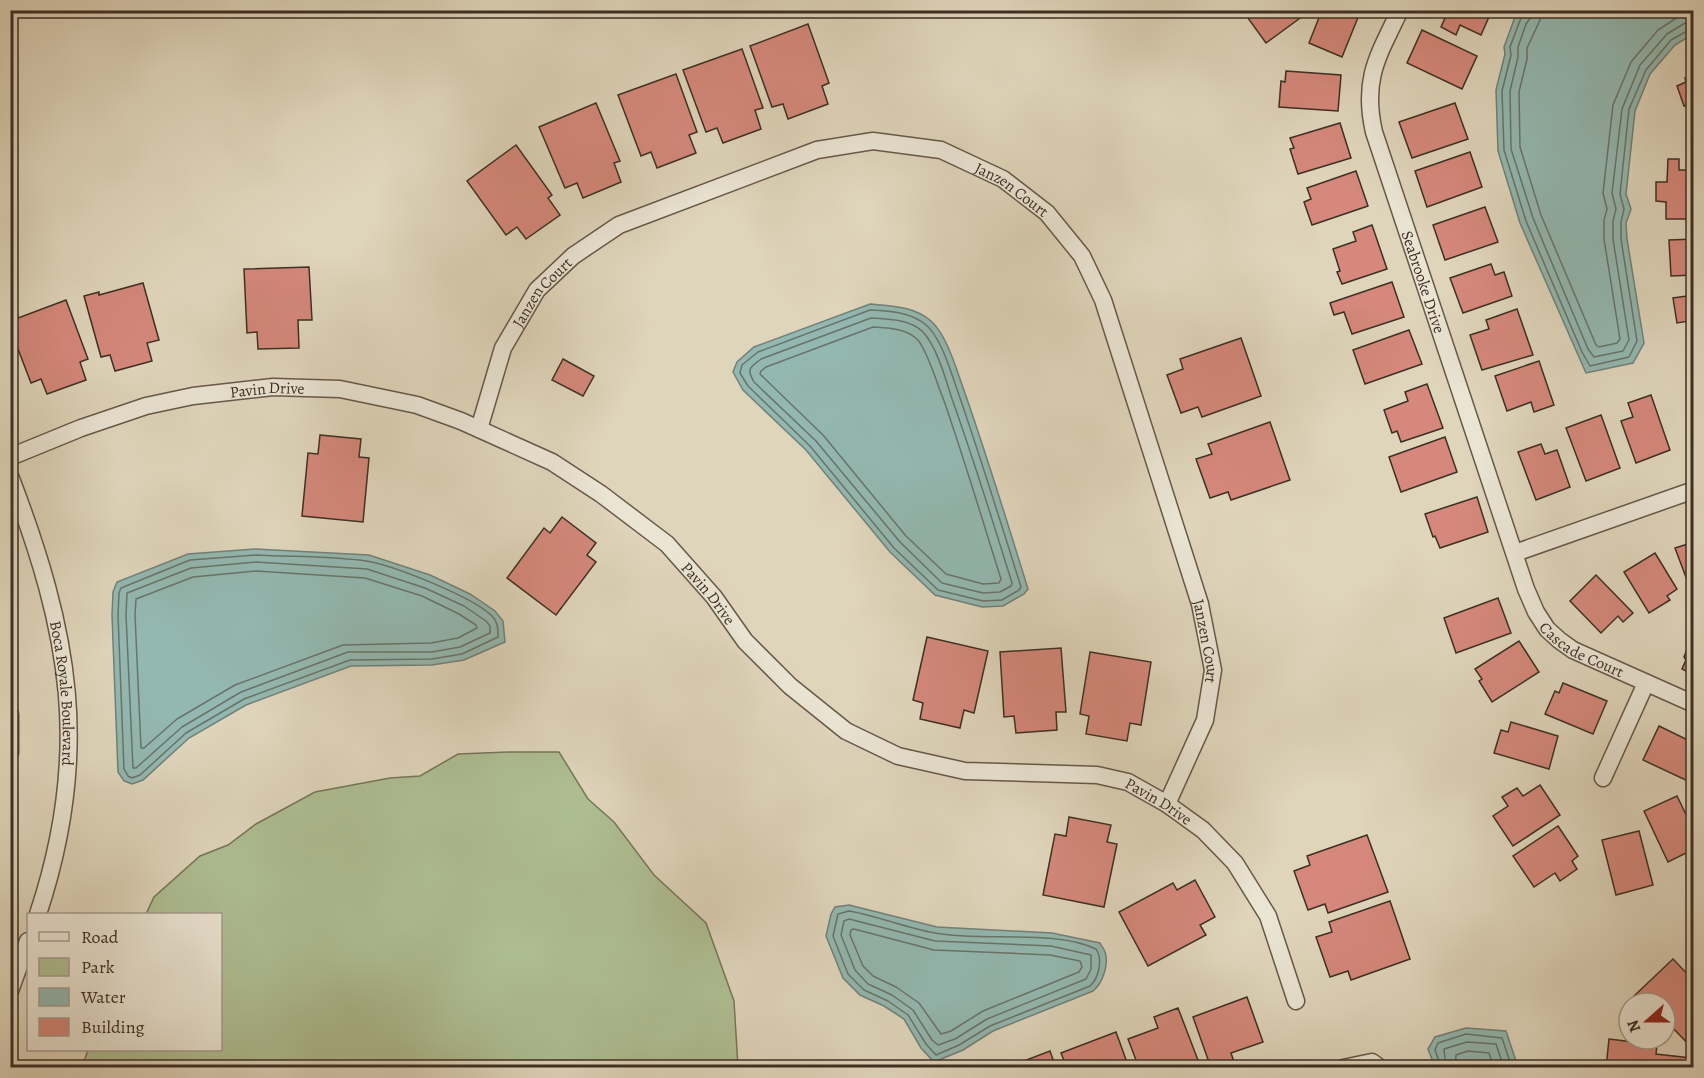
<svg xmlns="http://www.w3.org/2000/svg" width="1704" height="1078" font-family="Alegreya,serif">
	<rect width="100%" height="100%" fill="#dfd5bb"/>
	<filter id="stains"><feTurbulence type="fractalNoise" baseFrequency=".00333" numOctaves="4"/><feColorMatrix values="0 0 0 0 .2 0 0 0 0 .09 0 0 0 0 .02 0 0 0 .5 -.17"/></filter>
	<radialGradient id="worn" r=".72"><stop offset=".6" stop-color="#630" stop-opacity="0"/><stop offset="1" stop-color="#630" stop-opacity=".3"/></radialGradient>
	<!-- green -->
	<polygon fill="#aebe93" stroke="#76765c" stroke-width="1.5" points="508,752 559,752 588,799 614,822 654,875 706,923 734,1001 738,1067 82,1067 88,1050 220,1050 220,914 146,914 154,897 200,856 228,845 256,824 315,792 390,778 420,776 458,754"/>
	<!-- water -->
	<g fill="#93b8b1" stroke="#718179" stroke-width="1.5">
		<polygon points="1521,10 1693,11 1693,34 1675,45 1650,74 1635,111 1626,194 1631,209 1626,223 1627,239 1644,343 1633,363 1586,373 1520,223 1498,151 1496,90 1505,54 1504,47 1515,17"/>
		<path d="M 870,304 C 891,306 914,306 931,321 C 948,336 958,375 966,396 C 988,460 1008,524 1028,589 L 1024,594 L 1003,606 L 982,607 L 935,595 L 890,552 L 806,450 L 743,390 L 733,372 L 737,362 L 754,347 Z"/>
		<polygon points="255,549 369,555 430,575 470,594 495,611 503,621 505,642 464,660 432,665 351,666 246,705 189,738 143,780 132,784 124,781 118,772 112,615 113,592 117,582 188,554"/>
		<path d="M 849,905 L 937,927 L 1052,933 L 1100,943 C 1101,946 1104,948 1105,952 C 1109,964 1103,983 1093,991 L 993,1031 L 963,1050 L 934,1062 L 921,1048 L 904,1019 L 884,1006 L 860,995 L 843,978 L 826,936 L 831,914 L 835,907 Z"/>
		<polygon points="1466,1028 1506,1031 1518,1067 1433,1067 1433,1062 1428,1049 1435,1037"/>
	</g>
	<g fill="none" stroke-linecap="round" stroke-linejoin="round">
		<!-- shore -->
		<g stroke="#68746a" stroke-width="1.5">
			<polyline points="1524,10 1510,47 1511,55 1502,91 1504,150 1526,221 1582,352 1590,366 1629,357 1637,341 1621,239 1621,222 1624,209 1620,194 1629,109 1646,70 1671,40 1689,30 1694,29"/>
			<polyline points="1532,10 1531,17 1526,24 1518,47 1518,57 1510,91 1511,149 1533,218 1588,349 1594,357 1623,351 1629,340 1613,239 1613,221 1616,209 1612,193 1622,109 1640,65 1667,34 1685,23 1694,22"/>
			<polyline points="1541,10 1540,20 1527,48 1527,59 1519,92 1520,147 1541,215 1596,345 1599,347 1617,343 1620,339 1604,239 1604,220 1607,209 1603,193 1613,105 1631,62 1658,30 1681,15 1694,13"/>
			<path d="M 870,310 C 889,311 911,312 926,325 C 942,338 952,376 959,395 C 981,459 1001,523 1021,587 L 1019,590 L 1002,600 L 983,601 L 938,590 L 894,548 L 810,446 L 748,386 L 740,373 L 742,365 L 758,352 Z"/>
			<path d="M 871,318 C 888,319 910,319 923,332 C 937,347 946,380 952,399 C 974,460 993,522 1012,583 L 1011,586 L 1000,592 L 983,593 L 942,583 L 900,542 L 816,441 L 754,382 C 746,368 750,368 761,359 Z"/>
			<path d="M 873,327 C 888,328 905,328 917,339 C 927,349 937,384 943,398 C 964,458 982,519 1001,579 L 999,583 L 983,584 L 946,574 L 906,536 L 823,435 L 760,374 L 761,371 L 766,367 Z"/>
			<path d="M 256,555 C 292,557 330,556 366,561 C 393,565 473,597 492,616 C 498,622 498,629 498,637 L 462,654 L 432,659 L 350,660 L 244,699 L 186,733 L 140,775 L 132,778 L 128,776 L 124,769 L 118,615 L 119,593 L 121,588 L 190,560 Z"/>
			<polygon points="256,562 367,569 425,588 464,606 486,621 490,626 490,633 460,647 432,652 348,652 241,692 182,727 136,768 133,768 126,615 127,593 191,568"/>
			<polygon points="256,571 365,578 422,596 459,614 476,625 477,628 458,638 431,643 343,645 235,685 177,719 144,748 141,748 135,615 136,599 193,577"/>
			<path d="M 849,911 C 878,916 906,928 935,933 C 982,942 1055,929 1096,949 C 1103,959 1099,978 1090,986 L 990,1026 L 959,1045 L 936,1055 L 926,1044 L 908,1015 L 888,1001 L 864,990 L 848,974 L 833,936 L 838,914 Z"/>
			<polygon points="849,919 935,941 1051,946 1091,955 1091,969 1086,979 987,1019 955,1039 938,1045 932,1040 913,1010 892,995 868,984 855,970 841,935 844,921"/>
			<polygon points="854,929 934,950 1050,955 1080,961 1082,967 1079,972 983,1011 951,1031 941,1034 919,1003 896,987 873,976 863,966 850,935 851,930"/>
			<polyline points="1439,1068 1439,1061 1435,1050 1438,1043 1466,1034 1502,1038 1512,1068"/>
			<polyline points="1446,1068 1444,1049 1467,1042 1496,1044 1504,1068"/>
			<polyline points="1455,1068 1456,1055 1468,1051 1489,1053 1494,1068"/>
		</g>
	</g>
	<!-- building -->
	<g fill="#d5887b" stroke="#3d2f24" stroke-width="1.5">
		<polygon points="1250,10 1311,10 1266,43 1245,14"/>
		<polygon points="1322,10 1361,10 1342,57 1309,43"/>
		<polygon points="1431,10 1492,10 1481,35 1460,25 1456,35 1441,27 1445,18"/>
		<polygon points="808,24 829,83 822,86 828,104 788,119 783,104 772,107 750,46"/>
		<polygon points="1422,30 1477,56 1462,89 1407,63"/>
		<polygon points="742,49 763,108 755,110 761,129 723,143 717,128 706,132 683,70"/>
		<polygon points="1286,71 1341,75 1338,111 1279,107 1281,81 1285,82"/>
		<polygon points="676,74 697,132 689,135 696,153 657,168 651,152 641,156 618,95"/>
		<polygon points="1694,75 1694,103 1684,106 1677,86 1686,82 1685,78"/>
		<polygon points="596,103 620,161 614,163 621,182 583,198 577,183 565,188 539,127"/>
		<polygon points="1455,103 1468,139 1412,158 1399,122"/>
		<polygon points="1340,123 1351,158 1298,174 1290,149 1294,148 1290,138"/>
		<polygon points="516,145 552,195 548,198 560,215 526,239 517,227 506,235 467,181"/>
		<polygon points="1470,152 1482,187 1427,207 1415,171"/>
		<polygon points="1668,159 1679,159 1679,170 1694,170 1694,219 1666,219 1666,202 1656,201 1656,182 1667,182"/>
		<polygon points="1356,171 1368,206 1312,225 1304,202 1311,199 1307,188"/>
		<polygon points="1485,207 1498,242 1445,260 1433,225"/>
		<polygon points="1372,225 1387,269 1342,284 1337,272 1340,271 1333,249 1356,241 1353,232"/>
		<polygon points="1694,239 1694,275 1671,276 1669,240"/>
		<polygon points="1491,264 1495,275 1504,272 1512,296 1463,313 1450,278"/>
		<polygon points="309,267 312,320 298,320 299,348 258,349 257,332 247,333 244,269"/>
		<polygon points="1392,282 1404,317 1352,334 1344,312 1334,315 1330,303"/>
		<polygon points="143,283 159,340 147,343 152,361 115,371 110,355 101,357 84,296 99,292 99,295"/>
		<polygon points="1694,295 1694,332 1691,332 1689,321 1677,323 1673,298"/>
		<polygon points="66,300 88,359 80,362 86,380 47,394 41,379 31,383 10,328 10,321"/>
		<polygon points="1517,309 1533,355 1482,370 1470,335 1489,329 1486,320"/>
		<polygon points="1409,330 1422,364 1365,384 1353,350"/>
		<polygon points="1241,338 1261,396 1202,417 1198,407 1181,413 1167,375 1183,369 1180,359"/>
		<polygon points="563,359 594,376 583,396 552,380"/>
		<polygon points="1539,361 1554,405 1534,412 1531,402 1507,411 1495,376"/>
		<polygon points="1427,384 1443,428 1401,442 1397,431 1392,433 1384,410 1408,401 1405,392"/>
		<polygon points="1651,395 1670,450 1636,463 1621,421 1633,417 1628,403"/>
		<polygon points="1601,415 1620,468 1586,481 1566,428"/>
		<polygon points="1270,422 1290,480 1231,500 1228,492 1210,498 1196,459 1212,454 1208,444"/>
		<polygon points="320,435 361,439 359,457 369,458 363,522 302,516 308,453 318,454"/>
		<polygon points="1445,437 1457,472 1401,492 1389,457"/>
		<polygon points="1541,444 1545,454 1557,450 1570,487 1536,500 1518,452"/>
		<polygon points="1477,497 1488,532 1440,548 1435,536 1433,537 1425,514"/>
		<polygon points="562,517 596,543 587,555 596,562 556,615 507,578 544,528 550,533"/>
		<polygon points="1694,542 1694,596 1693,596 1675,548"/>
		<polygon points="1655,553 1677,589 1667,596 1670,600 1649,613 1624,572"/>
		<polygon points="1596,575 1633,613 1623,622 1618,616 1601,633 1570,601"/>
		<polygon points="1498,598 1511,633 1456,653 1444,618"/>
		<polygon points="927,637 988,651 974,713 964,710 960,728 920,719 923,703 913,700"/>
		<polygon points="1519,641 1539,672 1492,702 1479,681 1482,679 1475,669"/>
		<polygon points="1694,643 1694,675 1682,669 1686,660 1684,657 1688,647 1692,647"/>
		<polygon points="1061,648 1066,712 1056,712 1057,730 1016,733 1014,716 1004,717 1000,652"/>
		<polygon points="1090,652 1151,662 1141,725 1130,723 1127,741 1086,734 1089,716 1080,714"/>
		<polygon points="1563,683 1607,701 1593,734 1545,714 1555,691 1559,693"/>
		<polygon points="1511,722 1558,736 1549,769 1494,753 1501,730 1508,732"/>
		<polygon points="1659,726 1694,743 1694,775 1690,782 1643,760"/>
		<polygon points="1540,785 1560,815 1513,846 1493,816 1508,806 1502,797 1517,788 1523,796"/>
		<polygon points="1677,796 1694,831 1694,849 1668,862 1644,811"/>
		<polygon points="1069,817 1111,825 1107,842 1117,844 1104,907 1043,895 1055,834 1066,836"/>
		<polygon points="1558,826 1578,856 1572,861 1577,869 1560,881 1555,873 1534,887 1513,856"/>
		<polygon points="1639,831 1653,885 1616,895 1602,840"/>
		<polygon points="1367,835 1388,892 1328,913 1325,904 1308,910 1294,871 1310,865 1307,856"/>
		<polygon points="1195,880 1215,917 1200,925 1206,935 1148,966 1119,912 1173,883 1177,890"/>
		<polygon points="1390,901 1410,959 1351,980 1348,971 1330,977 1316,937 1332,932 1329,922"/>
		<polygon points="1673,959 1694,981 1694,1050 1670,1025 1665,1028 1665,1003 1641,1003 1634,996"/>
		<polygon points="1247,997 1263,1042 1231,1053 1236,1068 1211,1068 1193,1017"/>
		<polygon points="1178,1008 1201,1068 1139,1068 1128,1039 1158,1028 1154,1017"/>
		<polygon points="1116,1032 1129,1068 1067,1068 1061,1053"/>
		<polygon points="1609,1039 1657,1045 1656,1054 1691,1058 1689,1068 1606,1068"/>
		<polygon points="1050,1051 1056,1068 1027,1068 1024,1061"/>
	</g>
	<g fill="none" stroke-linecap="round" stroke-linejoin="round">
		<!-- minor casing -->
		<g stroke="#66584a" stroke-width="19">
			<g id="minor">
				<path id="s1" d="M 1400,10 C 1378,56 1362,79 1374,132 L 1526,589 L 1536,612 L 1547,629 L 1559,640 L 1573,650 L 1694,704"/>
				<path id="s2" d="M 479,429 L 503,348 L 537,290 L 573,256 L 619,225 L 817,150 L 873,141 L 941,150 L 1003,179 L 1047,213 L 1082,256 L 1103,300 L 1200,604 L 1213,670 L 1205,720 L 1167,804"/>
				<path id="s3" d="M 10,457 L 81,428 L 146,406 L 193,396 L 273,387 L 340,389 L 417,405 L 461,421 L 552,462 L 601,494 L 667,544 L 714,597 L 745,641 L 790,686 L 846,731 L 898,756 L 965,771 L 1097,775 L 1128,782 L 1167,804 L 1203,830 L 1235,863 L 1268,916 L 1296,1001"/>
				<path id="s4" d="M 10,476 C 70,632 92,752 38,914"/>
				<polyline points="1515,553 1694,490"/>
				<polyline points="10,714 10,753"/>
				<polyline points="1603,778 1646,683"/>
				<polyline points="10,991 28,941"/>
				<polyline points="1343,1068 1372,1062 1380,1068"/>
			</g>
		</g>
		<!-- minor -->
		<use href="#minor" stroke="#eae4d3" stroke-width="16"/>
	</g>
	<g text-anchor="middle" stroke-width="4.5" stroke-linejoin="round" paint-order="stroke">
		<!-- street labels -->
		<g font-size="16" fill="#3d2f24" stroke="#eae4d3">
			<text dy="6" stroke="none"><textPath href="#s2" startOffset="675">Janzen Court</textPath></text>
			<text dy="6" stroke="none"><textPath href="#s1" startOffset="286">Seabrooke Drive</textPath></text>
			<text dy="6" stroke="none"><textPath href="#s2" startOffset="153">Janzen Court</textPath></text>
			<text dy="6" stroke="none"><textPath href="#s3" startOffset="268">Pavin Drive</textPath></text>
			<text dy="6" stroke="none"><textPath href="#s3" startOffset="772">Pavin Drive</textPath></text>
			<text dy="6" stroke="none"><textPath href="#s2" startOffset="1179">Janzen Court</textPath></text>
			<text dy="6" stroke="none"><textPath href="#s1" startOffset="696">Cascade Court</textPath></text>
			<text dy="6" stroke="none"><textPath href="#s4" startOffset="225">Boca Royale Boulevard</textPath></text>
			<text dy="6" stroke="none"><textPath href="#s3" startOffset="1294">Pavin Drive</textPath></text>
		</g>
	</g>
	<!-- margin -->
	<rect width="1704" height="1078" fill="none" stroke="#dfd5bb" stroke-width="36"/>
	<rect x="12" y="12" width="1680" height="1054" fill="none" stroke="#3d2f24" stroke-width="3"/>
	<rect x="18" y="18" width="1668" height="1042" fill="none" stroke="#3d2f24" stroke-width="1.5"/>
	<!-- legend -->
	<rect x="27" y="913" width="195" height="138" fill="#eae4d3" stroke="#a59c8d" stroke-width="1.5"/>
	<rect x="39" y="932" width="30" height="9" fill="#eae4d3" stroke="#a59c8d" stroke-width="1.5"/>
	<text x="81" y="943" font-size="18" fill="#3d2f24">Road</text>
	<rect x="39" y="958" width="30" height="18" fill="#aebe93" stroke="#a59c8d" stroke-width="1.5"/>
	<text x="81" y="973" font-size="18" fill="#3d2f24">Park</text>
	<rect x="39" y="988" width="30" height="18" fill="#93b8b1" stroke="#a59c8d" stroke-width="1.5"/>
	<text x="81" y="1003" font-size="18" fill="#3d2f24">Water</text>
	<rect x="39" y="1018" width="30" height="18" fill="#d5887b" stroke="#a59c8d" stroke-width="1.5"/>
	<text x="81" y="1033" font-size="18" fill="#3d2f24">Building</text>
	<!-- north arrow -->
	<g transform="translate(1647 1021) rotate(249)"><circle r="28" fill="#eae4d3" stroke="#a59c8d" stroke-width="1.5"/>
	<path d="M0-4.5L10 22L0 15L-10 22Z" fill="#8f2418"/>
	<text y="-9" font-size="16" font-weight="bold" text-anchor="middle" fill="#3d2f24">N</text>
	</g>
	<rect width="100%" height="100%" filter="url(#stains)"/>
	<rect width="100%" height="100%" fill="url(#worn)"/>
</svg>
